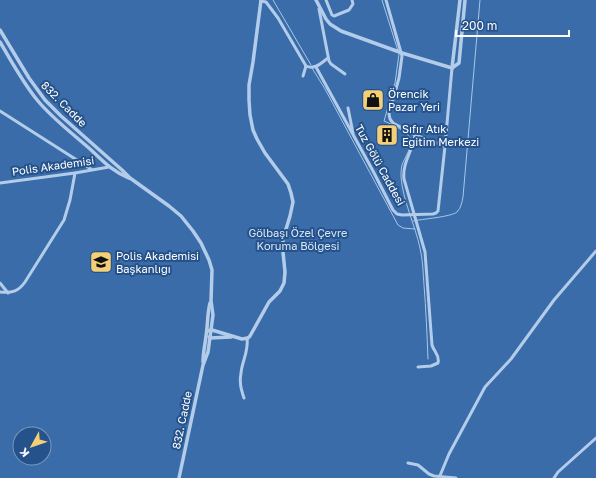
<svg xmlns="http://www.w3.org/2000/svg" width="596" height="478" font-family="'Golos Text',sans-serif">
	<rect width="100%" height="100%" fill="#25528b"/>
	<!-- green -->
	<path fill="#396ca8" fill-rule="evenodd" d="M 0,0 L 596,0 L 596,478 L 0,478 ZM 20,434 L 44,434 L 44,458 L 20,458 Z"/>
	<g fill="none" stroke-linecap="round" stroke-linejoin="round">
		<!-- stream -->
		<g stroke="#a7c7eb" stroke-width="1">
			<polyline points="273,0 311,65"/>
			<polyline points="382,0 398,51"/>
			<path d="M 399,54 L 395,83 L 384,121 C 391,124 409,132 411,140 C 413,145 404,159 402,165 C 401,169 401,173 401,177 C 403,201 415,225 420,248 C 423,260 423,273 424,285 C 426,310 427,334 428,359"/>
			<polyline points="312,68 325,89 398,225 403,228 415,229"/>
			<path d="M 413,221 C 422,219 451,217 457,212 C 461,208 462,202 463,197 L 480,0"/>
		</g>
		<!-- minor -->
		<g stroke="#b3ccea" stroke-width="3">
			<polyline points="326,0 332,15 334,16 349,10 353,4 352,0"/>
			<polyline points="386,0 402,56 399,78 389,114 390,119 393,123 415,135 445,146"/>
			<path d="M 261,1 L 266,2 L 278,18 L 306,66 C 315,70 321,63 328,58"/>
			<polyline points="319,9 329,61 331,64 345,74"/>
			<polyline points="316,67 373,171 393,210 397,214 402,215 433,214 436,213 438,211 445,146 452,68"/>
			<polyline points="303,76 306,66"/>
			<polyline points="348,108 353,133"/>
			<polyline points="0,111 91,169"/>
			<path d="M 415,135 C 413,150 402,163 404,179 L 425,252 L 432,345 C 434,352 440,355 438,363 L 431,366 L 418,367"/>
			<polyline points="0,183 75,173 109,167"/>
			<polyline points="0,283 8,293"/>
			<path d="M 0,292 C 12,293 18,292 25,282 L 64,220 L 70,200 L 75,173"/>
			<path d="M 244,398 C 241,389 239,382 241,373 C 242,361 249,351 247,338"/>
			<polyline points="408,463 418,465 429,474 434,476 456,478"/>
			<polyline points="439,478 449,454 485,387 511,359 554,300 596,251"/>
			<polyline points="554,478 558,472 596,438"/>
		</g>
		<!-- tertiary -->
		<g stroke="#b3ccea" stroke-width="3.5">
			<polyline points="316,0 326,19 330,24 341,31 402,53 452,68"/>
			<polyline points="0,30 29,78 45,100 61,116 122,170 130,178 169,206 181,216 193,231 201,243 209,260 212,270 211,301 213,315 208,352 203,365 179,478"/>
			<path d="M 0,42 C 12,62 23,83 38,101 C 53,119 73,134 90,149 C 103,161 113,172 129,178"/>
			<polyline points="452,68 459,63 465,0"/>
			<polyline points="452,68 460,0"/>
			<polyline points="207,331 212,330 242,339 248,338 250,336 269,302 280,291 284,283 285,272 283,252 283,239 290,216 293,202 291,193 288,184 265,153 257,139 253,130 250,115 249,100 249,85 253,62 261,0"/>
			<polyline points="209,337 210,338 231,337"/>
			<path d="M 203,362 C 203,353 205,345 206,336 C 208,324 207,315 210,303"/>
		</g>
	</g>
	<!-- icons -->
	<defs>
		<g id="shop-square" transform="scale(1.15)"><rect x="-9" y="-9" width="18" height="18" rx="4" fill="#f4cf77" stroke="#25528b"/><path d="M-5-2.5h2.3a2.7 3.5 0 0 1 5.4 0H5L5.5 6h-11ZM-1.5-2.5h3a1.5 2.3 0 0 0-3 0Z" fill="#111"/></g>
		<g id="building-square" transform="scale(1.15)"><rect x="-9" y="-9" width="18" height="18" rx="4" fill="#f4cf77" stroke="#25528b"/><path d="M-4-6H4V6H1V3H-1V6H-4ZM-2.5-4.3h1.7v1.8h-1.7ZM.8-4.3h1.7v1.8H.8ZM-2.5-1h1.7V.8h-1.7ZM.8-1h1.7V.8H.8Z" fill="#111"/></g>
		<g id="university-square" transform="scale(1.15)"><rect x="-9" y="-9" width="18" height="18" rx="4" fill="#f4cf77" stroke="#25528b"/><path d="M0-5L7-2L0 1L-7-2ZM-4 1L0 2.5L4 1V4Q0 6-4 4Z" fill="#111"/></g>
	</defs>
	<g fill-rule="evenodd">
		<use href="#shop-square" x="373" y="100"/>
		<use href="#building-square" x="387" y="135"/>
		<use href="#university-square" x="101" y="262"/>
	</g>
	<g text-anchor="middle" stroke-width="4" stroke-linejoin="round" paint-order="stroke">
		<!-- poi labels -->
		<g font-size="11" fill="#fff" stroke="#25528b" text-anchor="start">
			<text x="388" y="98">Örencik<tspan x="388" dy="13">Pazar Yeri</tspan></text>
			<text x="402" y="133">Sıfır Atık<tspan x="402" dy="13">Eğitim Merkezi</tspan></text>
			<text x="116" y="260">Polis Akademisi<tspan x="116" dy="13">Başkanlığı</tspan></text>
		</g>
		<!-- street labels -->
		<g font-size="11" fill="#fff" stroke="#25528b">
			<text transform="translate(64 104) rotate(45)" y="4">832. Cadde</text>
			<text transform="translate(380 165) rotate(61)" y="4">Tuz Gölü Caddesi</text>
			<text transform="translate(53 166) rotate(-8)" y="4">Polis Akademisi</text>
			<text transform="translate(182 420) rotate(-78)" y="4">832. Cadde</text>
		</g>
		<!-- park labels -->
		<g font-size="11" fill="#d7e6f8" stroke="#25528b">
			<text x="298" y="237">Gölbaşı Özel Çevre<tspan x="298" dy="13">Koruma Bölgesi</tspan></text>
		</g>
	</g>
	<!-- north arrow -->
	<g transform="translate(32 446) rotate(230)"><circle r="19" fill="#25528b" stroke="#7c97b9"/>
	<path d="M0-3L7 15L0 10L-7 15Z" fill="#f4cf77"/>
	<text y="-6" font-size="11" font-weight="bold" text-anchor="middle" fill="#ffffff">K</text>
	</g>
	<!-- scale -->
	<path d="M456 30v6h113v-6" fill="none" stroke="#ffffff" stroke-width="2"/>
	<text x="462" y="30" font-size="12" fill="#ffffff" stroke="#25528b" stroke-width="3" paint-order="stroke">200 m</text>
</svg>
